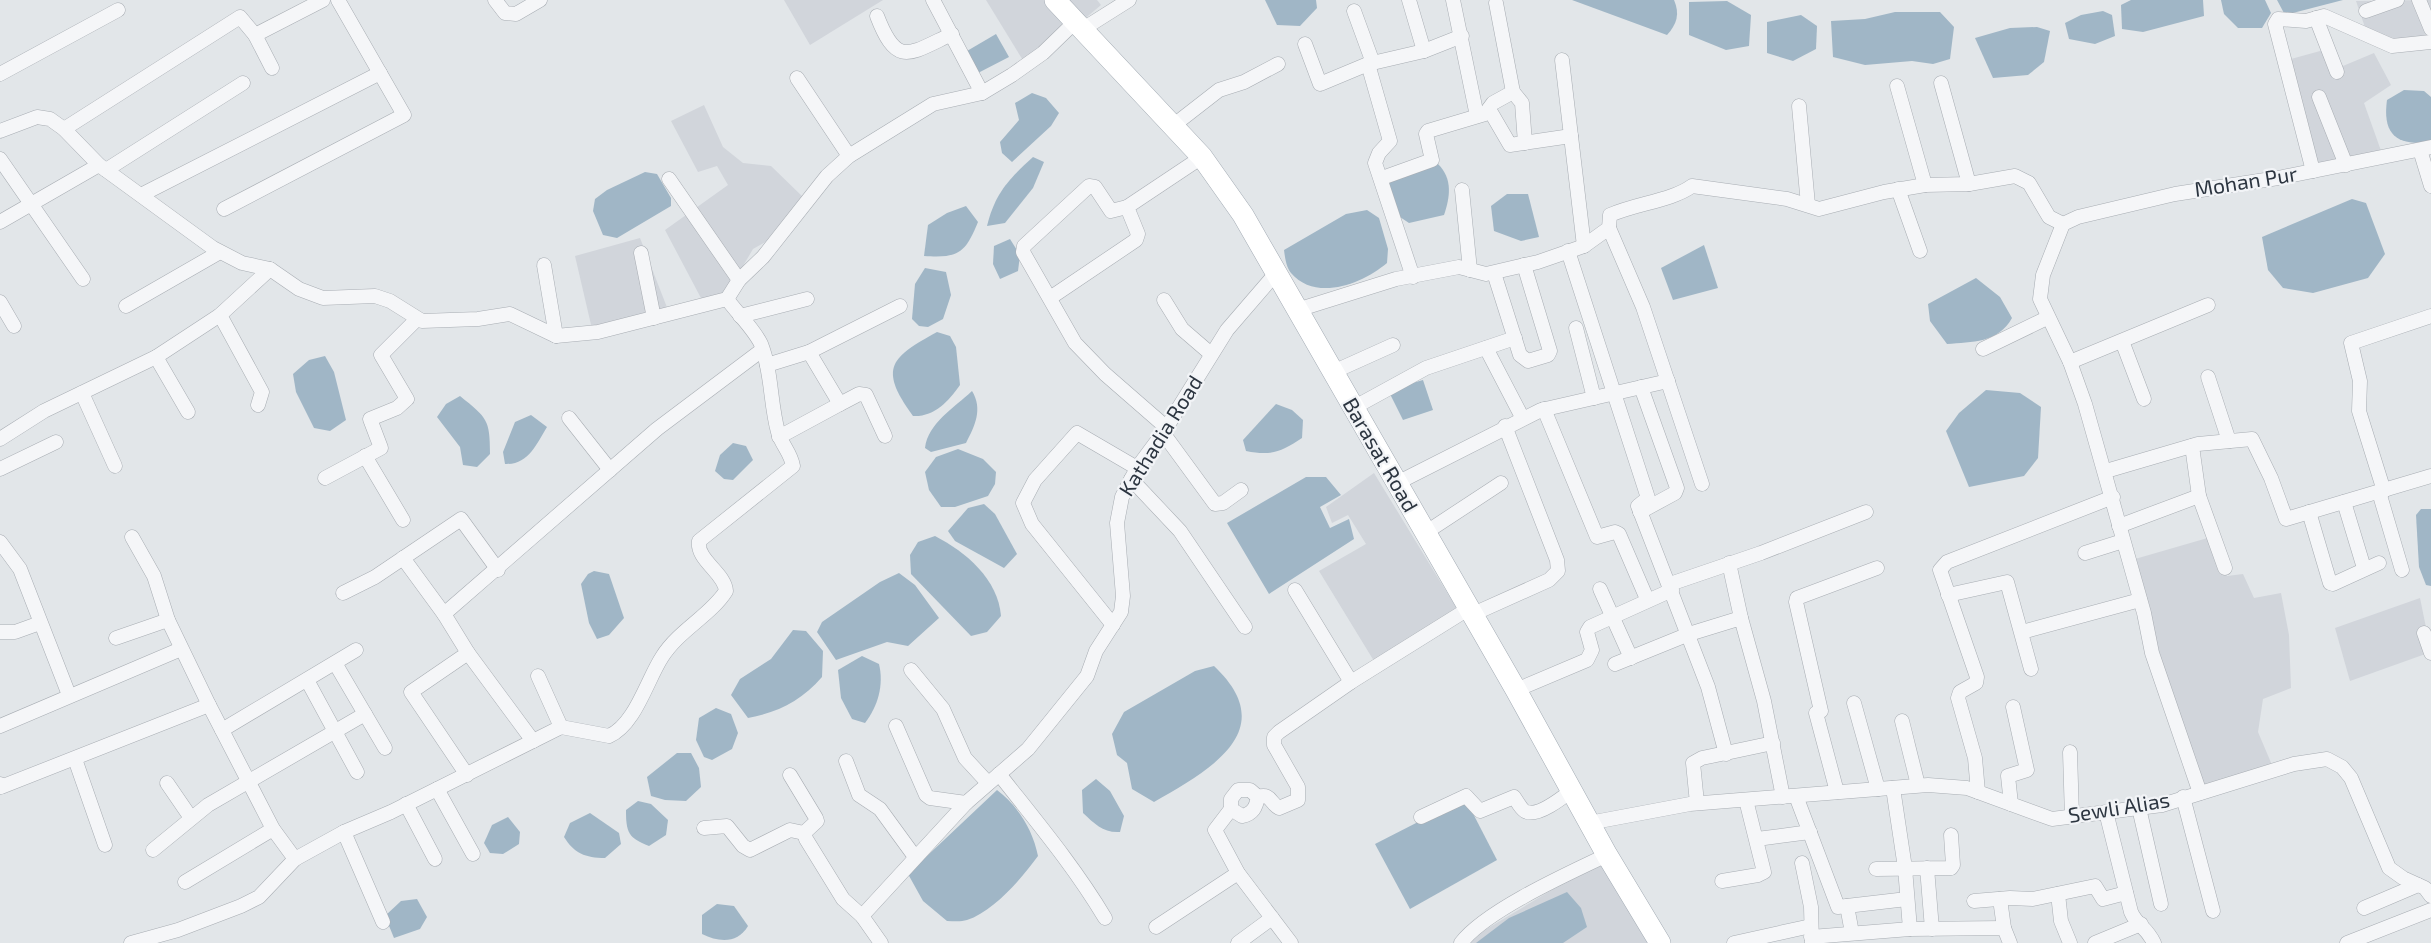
<svg xmlns="http://www.w3.org/2000/svg" width="2431" height="943" font-family="'Exo 2',sans-serif">
	<rect width="100%" height="100%" fill="#e2e6e9"/>
	<!-- built -->
	<g fill="#d1d5db">
		<polygon points="784,0 883,0 810,45"/>
		<polygon points="986,0 1047,0 1069,22 1024,62"/>
		<polygon points="1062,0 1097,0 1101,5 1082,21"/>
		<polygon points="2431,0 2431,39 2369,39 2356,1"/>
		<polygon points="2331,48 2343,66 2374,53 2391,85 2364,103 2385,162 2311,175 2291,59"/>
		<polygon points="704,105 723,147 743,163 771,166 803,197 769,240 753,249 727,293 702,300 665,230 728,185 717,166 698,172 671,121"/>
		<polygon points="640,238 668,310 592,329 575,256"/>
		<polygon points="1374,473 1457,609 1374,661 1319,571 1366,544 1348,515 1332,523 1326,507"/>
		<polygon points="2211,537 2227,576 2243,574 2254,598 2281,593 2289,635 2291,688 2263,699 2258,732 2272,765 2203,787 2156,642 2135,559"/>
		<polygon points="2420,598 2431,652 2350,681 2335,628"/>
		<polygon points="1607,863 1652,943 1463,943 1587,869"/>
	</g>
	<!-- water -->
	<g fill="#a0b6c6">
		<polygon points="1265,0 1316,0 1317,8 1300,26 1277,25"/>
		<path d="M 1572,0 L 1674,0 C 1680,14 1677,24 1667,35 Z"/>
		<polygon points="2131,0 2203,0 2204,16 2143,32 2122,29 2121,5"/>
		<polygon points="2221,0 2265,0 2271,13 2262,28 2238,28 2224,14"/>
		<polygon points="2277,0 2343,0 2285,15"/>
		<polygon points="1727,1 1751,15 1749,46 1726,50 1689,35 1689,2"/>
		<polygon points="2103,11 2112,15 2115,36 2095,44 2069,39 2065,23 2081,15"/>
		<polygon points="1895,12 1940,12 1954,27 1950,59 1933,64 1912,61 1865,65 1833,57 1831,21 1865,19"/>
		<polygon points="1801,15 1817,26 1816,49 1793,61 1767,53 1767,22"/>
		<polygon points="2037,27 2050,31 2044,62 2028,75 1993,78 1975,38 2010,28"/>
		<polygon points="996,34 1009,57 978,73 967,51"/>
		<path d="M 2404,90 L 2424,91 L 2431,97 L 2431,142 C 2398,146 2382,136 2387,100 Z"/>
		<polygon points="1032,93 1046,98 1059,113 1051,126 1012,162 1002,153 1000,142 1019,120 1015,103"/>
		<path d="M 1033,157 L 1044,162 L 1033,188 L 1005,223 L 987,226 C 995,193 1009,179 1033,157 Z"/>
		<path d="M 1438,164 C 1453,179 1450,197 1444,215 L 1409,223 L 1397,215 L 1387,187 L 1392,179 Z"/>
		<polygon points="645,172 657,174 671,198 671,206 617,238 603,235 593,211 595,199 607,190"/>
		<polygon points="1507,194 1528,194 1539,237 1521,241 1494,231 1491,206"/>
		<polygon points="2352,199 2366,203 2385,254 2368,278 2313,293 2283,288 2268,270 2262,237"/>
		<path d="M 966,206 L 978,222 C 965,254 958,258 924,256 L 928,225 L 947,213 Z"/>
		<path d="M 1367,210 L 1379,218 L 1388,249 L 1387,263 C 1362,284 1316,302 1291,273 C 1286,267 1285,257 1284,250 L 1346,214 Z"/>
		<polygon points="1010,239 1020,255 1018,271 1000,279 993,264 994,246"/>
		<polygon points="1704,245 1718,288 1673,300 1661,268"/>
		<polygon points="925,268 946,272 951,295 943,319 928,327 919,326 912,319 915,284"/>
		<path d="M 1976,278 L 2000,297 L 2012,318 C 1998,343 1972,342 1947,344 L 1930,321 L 1928,304 Z"/>
		<path d="M 937,332 L 950,336 L 956,347 L 960,385 C 948,402 934,417 913,416 C 877,367 892,357 937,332 Z"/>
		<polygon points="325,356 334,372 346,420 330,431 314,428 296,392 293,374 309,360"/>
		<polygon points="1423,380 1433,410 1403,420 1388,390"/>
		<polygon points="1986,390 2020,393 2041,407 2038,458 2024,476 1969,487 1946,431 1959,413"/>
		<path d="M 972,391 C 983,409 975,426 966,443 L 931,452 L 925,448 C 928,423 954,408 972,391 Z"/>
		<path d="M 460,396 C 487,418 490,419 490,454 L 477,467 L 463,465 L 460,447 L 437,417 L 446,404 Z"/>
		<path d="M 1276,404 L 1292,410 L 1303,420 L 1302,438 C 1281,452 1271,456 1246,451 L 1243,440 Z"/>
		<path d="M 531,415 L 547,427 C 536,445 528,465 505,464 L 503,452 L 515,422 Z"/>
		<polygon points="733,443 746,446 753,460 733,480 724,479 715,471 720,455"/>
		<polygon points="958,449 983,459 996,472 995,484 988,496 955,507 941,507 929,490 925,472 936,457"/>
		<polygon points="1306,477 1326,477 1341,495 1320,507 1330,528 1349,519 1354,539 1269,594 1227,523"/>
		<polygon points="984,504 995,514 1017,554 1004,568 955,541 948,531 968,508"/>
		<polygon points="2421,509 2431,509 2431,586 2426,585 2419,567 2416,515"/>
		<path d="M 935,536 C 966,552 998,579 1001,616 L 987,632 L 971,636 L 911,574 L 910,555 L 918,542 Z"/>
		<polygon points="594,571 609,574 624,618 609,635 597,639 589,623 581,584 588,574"/>
		<polygon points="899,573 915,585 939,618 908,646 887,642 836,660 817,632 822,622 880,582"/>
		<path d="M 793,630 L 806,631 L 823,651 L 822,677 C 801,701 779,712 748,718 L 731,695 L 740,679 L 771,659 Z"/>
		<path d="M 862,656 L 879,664 C 884,685 878,706 865,723 L 852,719 L 841,698 L 838,670 Z"/>
		<path d="M 1214,666 C 1283,731 1208,771 1154,802 L 1132,789 L 1127,763 L 1117,755 L 1112,734 L 1124,712 L 1195,671 Z"/>
		<polygon points="716,708 731,714 738,733 732,749 712,760 704,757 696,740 699,718"/>
		<polygon points="677,753 691,753 699,768 701,787 686,801 665,800 651,796 647,777"/>
		<path d="M 1096,779 L 1110,791 L 1124,816 L 1120,832 C 1103,833 1095,824 1083,813 L 1082,790 Z"/>
		<path d="M 997,790 C 1018,806 1033,830 1038,856 C 1022,878 994,911 967,920 C 961,922 953,921 947,921 L 923,901 L 908,874 Z"/>
		<polygon points="1465,798 1497,860 1410,909 1375,844"/>
		<path d="M 638,801 L 651,804 L 668,820 L 666,835 L 649,846 C 628,838 626,832 626,810 Z"/>
		<path d="M 590,813 L 619,833 L 621,844 L 605,858 C 585,858 574,853 564,837 L 570,823 Z"/>
		<polygon points="508,817 520,832 519,844 503,854 490,853 484,843 492,825"/>
		<polygon points="1567,892 1581,908 1587,927 1563,943 1476,943 1509,918"/>
		<polygon points="417,899 427,917 420,929 394,938 385,916 401,901"/>
		<path d="M 717,904 L 734,906 L 748,926 C 738,943 720,943 702,934 L 702,915 Z"/>
	</g>
	<g fill="none" stroke-linecap="round" stroke-linejoin="round">
		<!-- street casing -->
		<g stroke="#a8adb3" stroke-width="15">
			<g id="street">
				<polyline points="495,0 505,13 516,14 540,0"/>
				<polyline points="933,0 982,93"/>
				<polyline points="1409,0 1424,51"/>
				<polyline points="1453,0 1477,116"/>
				<polyline points="2419,0 2431,29"/>
				<polyline points="1354,11 1373,63"/>
				<polyline points="2366,11 2397,0"/>
				<path d="M 877,16 C 897,68 909,54 952,34"/>
				<polyline points="2316,18 2337,72"/>
				<polyline points="1083,29 1129,0"/>
				<polyline points="255,35 323,0"/>
				<polyline points="1305,44 1320,84 1368,64 1424,51 1462,36"/>
				<polyline points="1562,60 1584,246"/>
				<polyline points="1368,64 1390,141 1379,153 1375,163 1413,277"/>
				<polyline points="0,74 118,10"/>
				<polyline points="797,78 849,156"/>
				<polyline points="1941,83 1969,184"/>
				<polyline points="1897,86 1925,185"/>
				<polyline points="1513,92 1522,103 1525,143"/>
				<polyline points="2319,97 2346,165"/>
				<polyline points="1799,106 1808,205"/>
				<polyline points="1489,109 1510,145 1571,136"/>
				<polyline points="1174,125 1219,90 1244,82 1278,64"/>
				<polyline points="64,129 240,17 255,35 272,68"/>
				<polyline points="0,131 37,117 50,119 64,129 99,165 213,248 242,263 270,269 299,289 323,298 375,296 390,301 422,321 478,319 510,314 556,336 598,332 727,299 739,280 763,257 827,176 849,156 933,104 982,93 1012,75 1043,53 1075,22"/>
				<polyline points="2420,150 2431,186"/>
				<polyline points="0,159 83,279"/>
				<polyline points="106,170 243,83"/>
				<polyline points="2313,171 2275,24 2278,19 2306,21 2324,16 2392,46 2431,42"/>
				<polyline points="1382,178 1432,160 1426,134 1428,131 1485,114 1493,103 1513,92 1496,3"/>
				<polyline points="669,179 739,280"/>
				<polyline points="1898,189 1920,251"/>
				<polyline points="1462,190 1470,270"/>
				<polyline points="141,195 380,73"/>
				<polyline points="1127,207 1111,211 1095,187 1089,186 1024,246 1023,252 1075,343 1105,374 1167,428"/>
				<polyline points="224,209 404,115 338,0"/>
				<polyline points="0,222 99,165"/>
				<polyline points="2063,224 2043,275 2040,299 2070,362 2085,404 2144,613 2152,653 2200,793"/>
				<polyline points="2063,224 2078,217 2175,194 2278,178 2431,147"/>
				<polyline points="1609,228 1643,307 1702,484"/>
				<polyline points="1568,251 1648,498 1638,506 1708,687 1726,754"/>
				<polyline points="641,253 654,318"/>
				<polyline points="544,265 556,336"/>
				<polyline points="1494,273 1520,355 1528,361 1548,355 1550,351 1524,265"/>
				<polyline points="1050,298 1136,240 1138,234 1127,207 1202,157"/>
				<polyline points="1164,300 1182,329 1211,354"/>
				<polyline points="0,302 14,326"/>
				<polyline points="126,306 220,252"/>
				<path d="M 1297,310 L 1396,279 L 1459,267 L 1486,274 L 1538,262 L 1584,246 L 1609,228 L 1610,215 C 1637,203 1671,201 1692,186 L 1787,199 L 1819,209 L 1884,192 L 1925,185 L 1969,184 L 2015,176 L 2029,183 L 2049,217 L 2063,224"/>
				<polyline points="220,315 262,392 258,405"/>
				<polyline points="740,316 807,299"/>
				<polyline points="1576,328 1594,398"/>
				<polyline points="2122,341 2144,399"/>
				<polyline points="1486,348 1522,417"/>
				<polyline points="1983,349 2047,318"/>
				<polyline points="809,352 840,404 859,394 866,395 885,436"/>
				<polyline points="156,357 188,412"/>
				<polyline points="2070,362 2208,305"/>
				<polyline points="767,365 809,352 900,306"/>
				<polyline points="1333,372 1393,345"/>
				<polyline points="2208,377 2229,441"/>
				<polyline points="82,393 115,466"/>
				<polyline points="1353,408 1426,368 1515,338"/>
				<polyline points="1544,409 1597,537 1615,532 1619,534 1647,599"/>
				<polyline points="569,418 610,470"/>
				<polyline points="1163,433 1215,504 1223,503 1241,490"/>
				<polyline points="779,437 840,404"/>
				<polyline points="0,439 44,411 156,357 220,315 270,269"/>
				<polyline points="2192,446 2199,496 2225,568"/>
				<polyline points="365,456 403,520"/>
				<polyline points="0,469 56,442"/>
				<polyline points="2106,471 2198,444 2252,439 2271,478 2286,519 2431,476"/>
				<polyline points="325,478 381,448 370,419 397,408 407,399 381,355 417,319"/>
				<polyline points="1131,479 1180,531 1245,627"/>
				<polyline points="1397,483 1541,410 1668,381"/>
				<polyline points="2384,491 2359,411 2360,381 2351,343 2431,316"/>
				<polyline points="2379,492 2402,570"/>
				<polyline points="2344,502 2364,568"/>
				<polyline points="1640,512 1675,493 1677,488 1641,387"/>
				<polyline points="2309,512 2330,583 2333,584 2379,563"/>
				<polyline points="2119,526 2199,496"/>
				<polyline points="1425,533 1501,483"/>
				<polyline points="132,537 154,576 168,620 209,705 273,829 295,859"/>
				<polyline points="0,542 20,569 69,695"/>
				<polyline points="2085,553 2123,541"/>
				<polyline points="403,558 444,614"/>
				<polyline points="1729,563 1741,618"/>
				<polyline points="1670,584 1761,553 1866,512"/>
				<polyline points="1600,589 1631,658"/>
				<polyline points="1295,590 1351,682"/>
				<polyline points="343,593 375,577 461,519 498,570"/>
				<polyline points="1948,595 2007,582 2031,669"/>
				<polyline points="1471,615 1549,580 1558,571 1557,560 1505,426"/>
				<polyline points="1113,625 1032,524 1023,503 1035,480 1077,433 1137,468"/>
				<polyline points="0,632 15,632 40,623"/>
				<polyline points="2022,632 2140,600"/>
				<polyline points="2424,633 2431,653"/>
				<polyline points="116,638 168,620"/>
				<polyline points="468,653 533,741"/>
				<polyline points="335,663 385,748"/>
				<polyline points="1615,664 1689,634 1741,618 1764,701 1783,797"/>
				<polyline points="911,670 943,709 965,758 988,783"/>
				<path d="M 538,676 L 561,727 L 609,736 C 635,725 647,680 662,657 C 679,630 711,615 726,591 C 725,573 696,560 699,541 L 793,466 C 791,453 781,444 778,432 C 770,403 772,372 761,344 C 754,329 737,313 727,299"/>
				<polyline points="307,680 357,772"/>
				<polyline points="1516,690 1587,660 1592,650 1587,632 1590,627 1672,590"/>
				<polyline points="1854,703 1878,789"/>
				<polyline points="1902,721 1918,785"/>
				<polyline points="0,726 181,649"/>
				<polyline points="896,726 926,795 930,798 966,803"/>
				<polyline points="222,730 356,650"/>
				<polyline points="2070,752 2072,817"/>
				<polyline points="75,759 105,845"/>
				<polyline points="846,761 859,795 880,809 915,857"/>
				<path d="M 999,774 C 1036,821 1074,866 1105,918"/>
				<polyline points="467,775 411,692 468,653 444,614 657,429 762,350"/>
				<polyline points="790,775 816,818 817,821 804,833 806,839 843,899 862,916 881,943"/>
				<polyline points="167,783 191,818"/>
				<polyline points="0,784 1,787 209,705"/>
				<polyline points="1893,788 1905,868 1910,929"/>
				<polyline points="437,789 473,854"/>
				<polyline points="1837,792 1816,713 1821,711 1796,602 1797,598 1877,568"/>
				<polyline points="1978,792 1975,758 1958,698 1960,692 1976,683 1977,677 1940,570 1947,562 2113,497"/>
				<polyline points="1796,796 1838,907 1907,899"/>
				<polyline points="1258,797 1250,790 1238,790 1231,799 1231,809 1215,830 1238,873 1291,943"/>
				<polyline points="2183,797 2213,911"/>
				<polyline points="1697,803 1693,763 1702,758 1773,743"/>
				<polyline points="406,804 435,859"/>
				<polyline points="2011,804 2008,776 2027,770 2013,707"/>
				<polyline points="2139,808 2161,904"/>
				<path d="M 1231,809 L 1242,816 C 1253,814 1256,807 1258,797 C 1271,793 1270,803 1279,808 L 1298,800 L 1298,787 L 1274,745 L 1274,737 L 1279,732 L 1351,682 L 1468,609"/>
				<path d="M 2106,812 L 2131,912 C 2137,926 2146,926 2154,943"/>
				<path d="M 1421,817 L 1466,796 L 1480,811 L 1514,797 C 1517,801 1522,811 1527,812 C 1539,816 1562,798 1571,791"/>
				<polyline points="1589,823 1690,804 1928,785 1967,788 2052,819 2162,805 2294,764 2327,759 2342,767 2351,778 2389,868 2403,878 2425,888 2431,896"/>
				<polyline points="704,828 727,826 743,846 750,850 790,830 804,833"/>
				<polyline points="344,832 383,922"/>
				<polyline points="1757,839 1810,832"/>
				<polyline points="153,850 208,805 365,714"/>
				<polyline points="1802,863 1811,907 1812,943"/>
				<polyline points="1927,868 1932,929"/>
				<polyline points="1876,869 1951,868 1953,865 1951,835"/>
				<polyline points="1722,881 1758,875 1764,872 1746,800"/>
				<polyline points="185,882 273,829"/>
				<polyline points="2058,894 2061,921 2070,943"/>
				<polyline points="2000,899 2004,928"/>
				<polyline points="1974,901 2010,898 2033,899 2095,886 2103,899 2126,893"/>
				<polyline points="1847,906 1852,933"/>
				<polyline points="2364,908 2418,885"/>
				<polyline points="862,916 966,803 1028,749 1087,676 1096,651 1121,612 1123,596 1117,523 1122,497 1137,468 1163,433 1227,330 1277,272"/>
				<polyline points="1156,927 1238,873"/>
				<polyline points="1811,937 1910,929 2004,928 2010,943"/>
				<polyline points="131,943 178,930 241,906 259,897 295,859 344,832 391,812 561,727"/>
				<polyline points="1238,943 1272,918"/>
				<path d="M 1461,943 C 1485,911 1569,873 1607,855"/>
				<polyline points="1734,943 1811,926"/>
				<polyline points="2095,943 2141,924"/>
				<polyline points="2347,943 2431,910"/>
			</g>
		</g>
		<!-- primary casing -->
		<g stroke="#a3abb4" stroke-width="22">
			<polyline id="primary" points="1055,0 1202,157 1243,215 1516,690 1607,855 1660,943"/>
		</g>
		<!-- street -->
		<use href="#street" stroke="#f5f6f8" stroke-width="14"/>
		<!-- primary -->
		<use href="#primary" stroke="#fff" stroke-width="21"/>
	</g>
	<g text-anchor="middle" stroke-width="4.5" stroke-linejoin="round" paint-order="stroke">
		<!-- street labels -->
		<g font-size="21" fill="#2c3540" stroke="#f2f4f7">
			<text transform="translate(2246 182) rotate(-9)" y="7">Mohan Pur</text>
			<text transform="translate(1161 436) rotate(-58)" y="7">Kathadia Road</text>
			<text transform="translate(1380 455) rotate(60)" y="7">Barasat Road</text>
			<text transform="translate(2119 808) rotate(-9)" y="7">Sewli Alias</text>
		</g>
	</g>
</svg>
